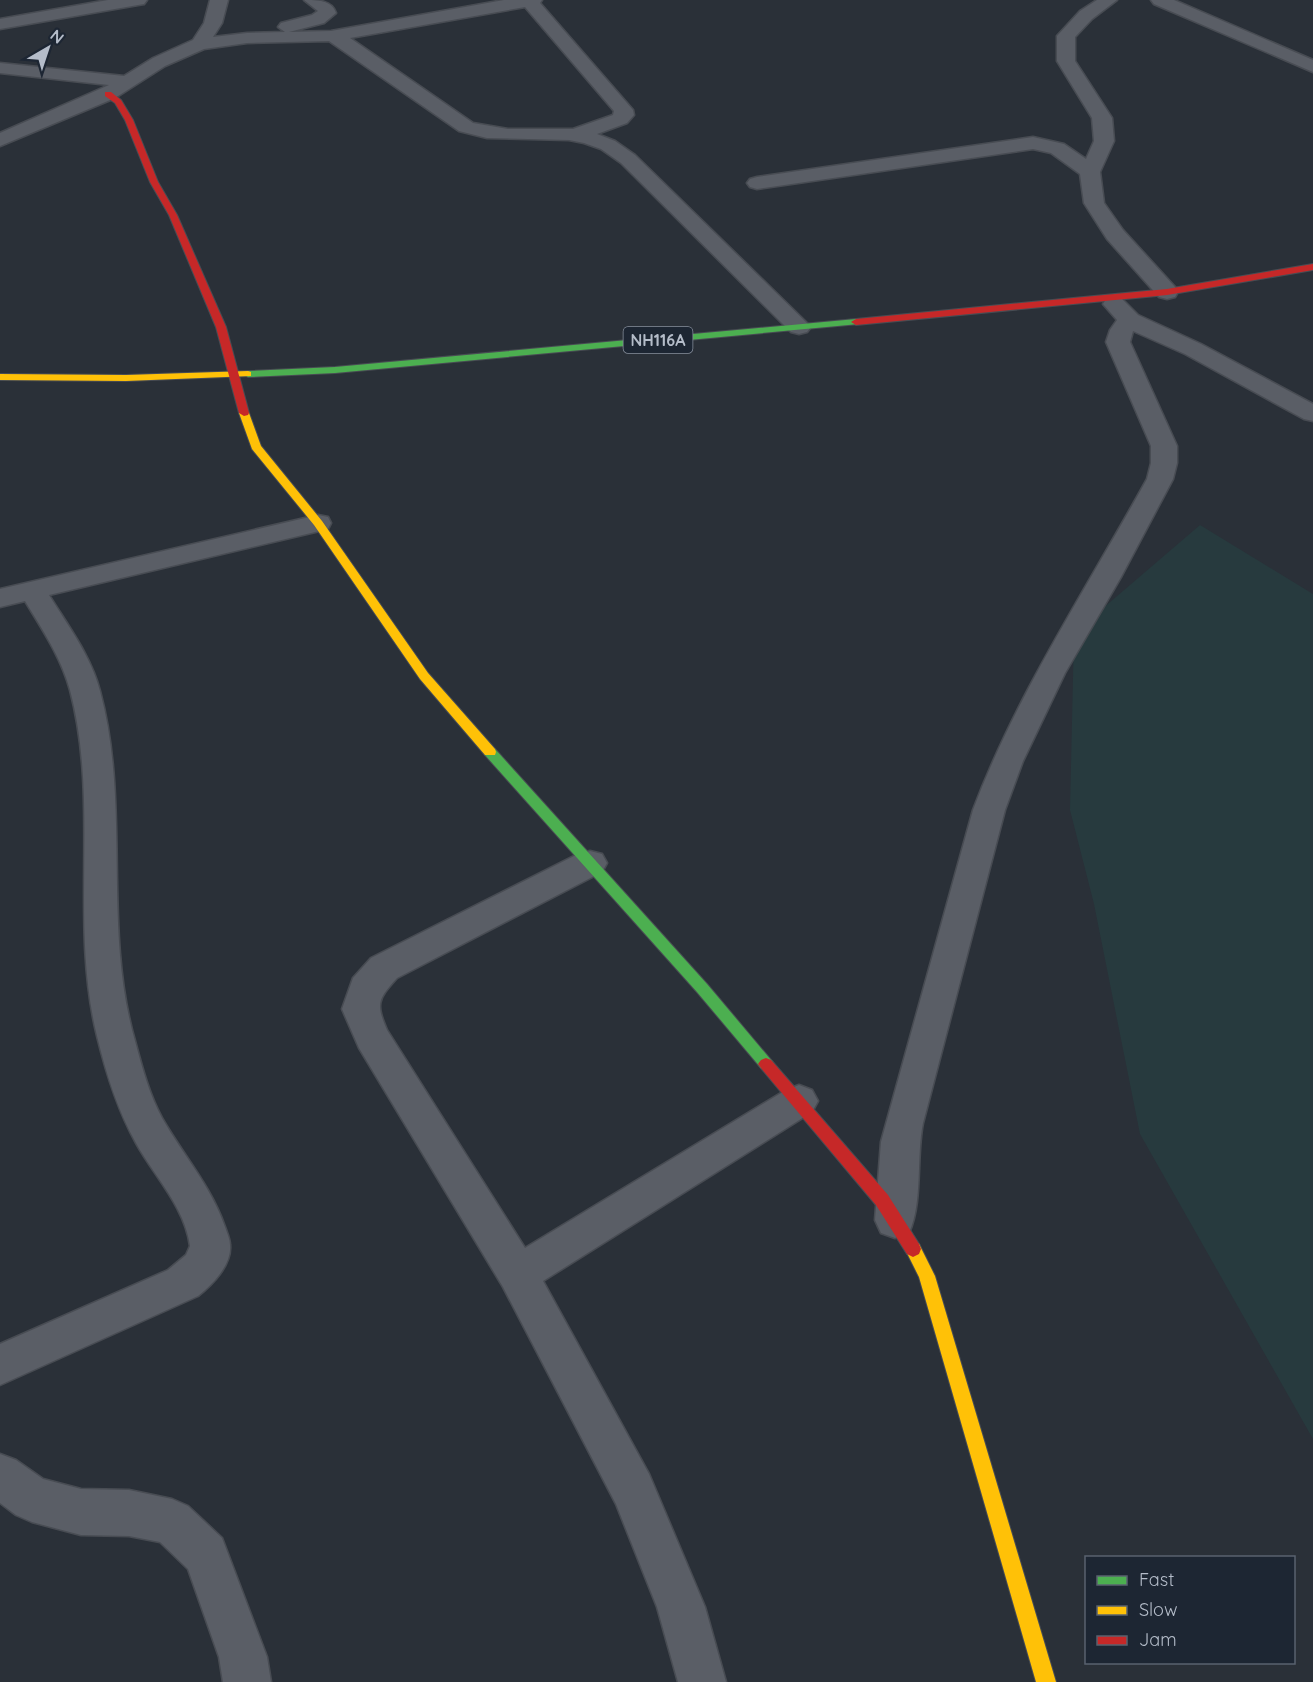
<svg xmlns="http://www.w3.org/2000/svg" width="1313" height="1682" font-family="Quicksand,sans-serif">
	<rect width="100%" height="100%" fill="#2a3038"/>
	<!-- green -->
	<polygon fill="#273a3e" points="1200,525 1313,594 1313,1439 1140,1134 1094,904 1070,810 1074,633"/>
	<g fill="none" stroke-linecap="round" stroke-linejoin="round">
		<!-- street casing -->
		<g stroke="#484c53" stroke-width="3">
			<g id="street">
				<polygon points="108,0 147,0 144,4 138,5 0,29 0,19"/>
				<path d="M 210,0 L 228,0 L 222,23 L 213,37 L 247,33 L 285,32 L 278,27 L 281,23 L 312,15 L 318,11 L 304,0 C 317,0 332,0 336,13 L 324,23 L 289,32 L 331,31 L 504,0 L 542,0 L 540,3 L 633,110 L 634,115 L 627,123 L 597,134 L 615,141 L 635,155 L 811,327 L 807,332 L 799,334 L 791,332 L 621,163 L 601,149 L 584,143 L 569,140 L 487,138 L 459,131 L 329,41 L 247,43 L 204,49 L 165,66 L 115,98 L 0,146 L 0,133 L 109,85 L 0,73 L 0,63 L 124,76 L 153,58 L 193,40 L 204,23 ZM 525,7 L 614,111 L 613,115 L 573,129 L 508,129 L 473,123 L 350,38 Z"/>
				<polygon points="1097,0 1117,0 1092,19 1075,37 1075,61 1112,118 1114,141 1100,172 1104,203 1123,230 1175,287 1178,292 1175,297 1167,299 1159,297 1107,239 1084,203 1080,174 1051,153 1033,149 757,189 750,187 747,183 750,179 757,177 1033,137 1064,144 1086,159 1094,141 1092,118 1057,61 1057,36 1080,11"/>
				<polygon points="1151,0 1174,0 1313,60 1313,72 1154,4"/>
				<path d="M 1114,297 L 1122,299 L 1138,315 L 1201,344 L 1313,404 L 1313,421 L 1304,419 L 1185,354 L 1133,331 L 1130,342 L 1177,446 L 1177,463 L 1173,479 L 1121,577 L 1065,673 L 1023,761 L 1005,810 L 923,1123 C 916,1157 923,1202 909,1233 L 895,1238 L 881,1233 L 875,1220 L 881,1142 L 973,810 C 1017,693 1087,588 1147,479 L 1151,463 L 1151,446 L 1106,342 L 1110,330 L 1117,320 L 1103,304 L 1106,299 Z"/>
				<path d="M 318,515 L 328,517 L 331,523 L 328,529 L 49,595 C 68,626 91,656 100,691 C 131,806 102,926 135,1041 C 142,1067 149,1094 162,1118 C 183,1155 211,1186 225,1227 C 227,1233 230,1239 230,1245 C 232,1265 212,1285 198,1296 L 0,1385 L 0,1344 L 168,1270 L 186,1255 L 190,1246 C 185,1207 154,1176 136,1143 C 117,1109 106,1073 97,1036 C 69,922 100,803 70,690 C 61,657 42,629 25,601 L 0,607 L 0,589 Z"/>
				<path d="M 590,851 L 602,854 L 607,863 L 602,872 L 397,978 C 377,1000 376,1004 387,1030 L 525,1248 L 786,1090 L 799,1085 L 812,1090 L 818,1101 L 812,1112 L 543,1281 L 649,1474 L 705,1607 L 726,1682 L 678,1682 L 657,1607 L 616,1504 L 503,1287 L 359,1048 L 342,1009 L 353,978 L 371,958 L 578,854 Z"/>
				<polygon points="0,1454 16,1460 43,1479 81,1489 129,1490 172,1499 188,1506 222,1538 267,1657 271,1682 223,1682 219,1657 188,1569 160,1542 129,1536 81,1535 32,1522 16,1515 0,1503"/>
			</g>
		</g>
		<!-- fast casing -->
		<g stroke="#484c53" stroke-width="2">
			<g id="fast">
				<polygon points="856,319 859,320 859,324 335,373 248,377 243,374 248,371 335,367"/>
				<polygon points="490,748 495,749 707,984 771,1060 774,1064 771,1068 766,1070 761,1068 697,992 485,755 484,752 485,749"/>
			</g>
		</g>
		<!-- slow casing -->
		<g stroke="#484c53" stroke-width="2">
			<g id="slow">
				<polygon points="248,371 251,372 251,376 126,381 0,380 0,374 126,375"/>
				<polygon points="244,410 249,413 261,446 322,521 428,673 495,749 496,752 495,755 485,755 420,679 314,525 252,449 239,413"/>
				<polygon points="913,1241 919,1244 935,1276 1056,1682 1036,1682 919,1277 905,1249 907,1244"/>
			</g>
		</g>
		<!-- jam casing -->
		<g stroke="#484c53" stroke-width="2">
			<g id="jam">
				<polygon points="105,92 111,92 121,100 133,120 158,182 177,215 226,327 249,413 248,415 244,416 239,413 216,327 169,215 150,182 125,120 115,103 105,96"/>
				<polygon points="1313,264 1313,270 1167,295 856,325 851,322 856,319 1167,289"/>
				<polygon points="766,1058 771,1060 888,1195 919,1244 921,1249 919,1254 913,1257 907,1254 876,1205 761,1068 758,1064 761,1060"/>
			</g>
		</g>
		<!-- street -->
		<use href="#street" fill="#5a5e66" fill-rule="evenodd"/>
		<!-- fast -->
		<use href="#fast" fill="#4caf50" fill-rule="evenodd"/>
		<!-- slow -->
		<use href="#slow" fill="#ffc107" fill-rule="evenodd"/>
		<!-- jam -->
		<use href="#jam" fill="#c62828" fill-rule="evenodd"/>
	</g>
	<g text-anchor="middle" stroke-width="5" stroke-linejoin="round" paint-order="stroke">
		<!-- shield labels -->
		<rect fill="#1d2633" stroke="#878f9c" stroke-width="1.5" x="623.5" y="327" width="69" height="26" rx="4.5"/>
		<g font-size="16" font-weight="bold" fill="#b4bcc9">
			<text x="658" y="346">NH116A</text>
		</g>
	</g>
	<!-- legend -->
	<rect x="1085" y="1556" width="210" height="108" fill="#1d2633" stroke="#59626f" stroke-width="1.5"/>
	<rect x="1097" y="1576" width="30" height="9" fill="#4caf50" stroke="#59626f" stroke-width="1.5"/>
	<text x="1139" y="1586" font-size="18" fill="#b4bcc9">Fast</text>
	<rect x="1097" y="1606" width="30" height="9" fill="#ffc107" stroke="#59626f" stroke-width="1.5"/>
	<text x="1139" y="1616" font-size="18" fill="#b4bcc9">Slow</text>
	<rect x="1097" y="1636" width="30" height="9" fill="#c62828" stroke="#59626f" stroke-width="1.5"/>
	<text x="1139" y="1646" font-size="18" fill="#b4bcc9">Jam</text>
	<!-- north arrow -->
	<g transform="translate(48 48) rotate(39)" stroke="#1d2633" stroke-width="4.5" paint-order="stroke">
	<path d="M0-4.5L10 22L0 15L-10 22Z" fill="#b4bcc9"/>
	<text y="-9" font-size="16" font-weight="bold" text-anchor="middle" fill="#b4bcc9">N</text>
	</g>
</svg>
